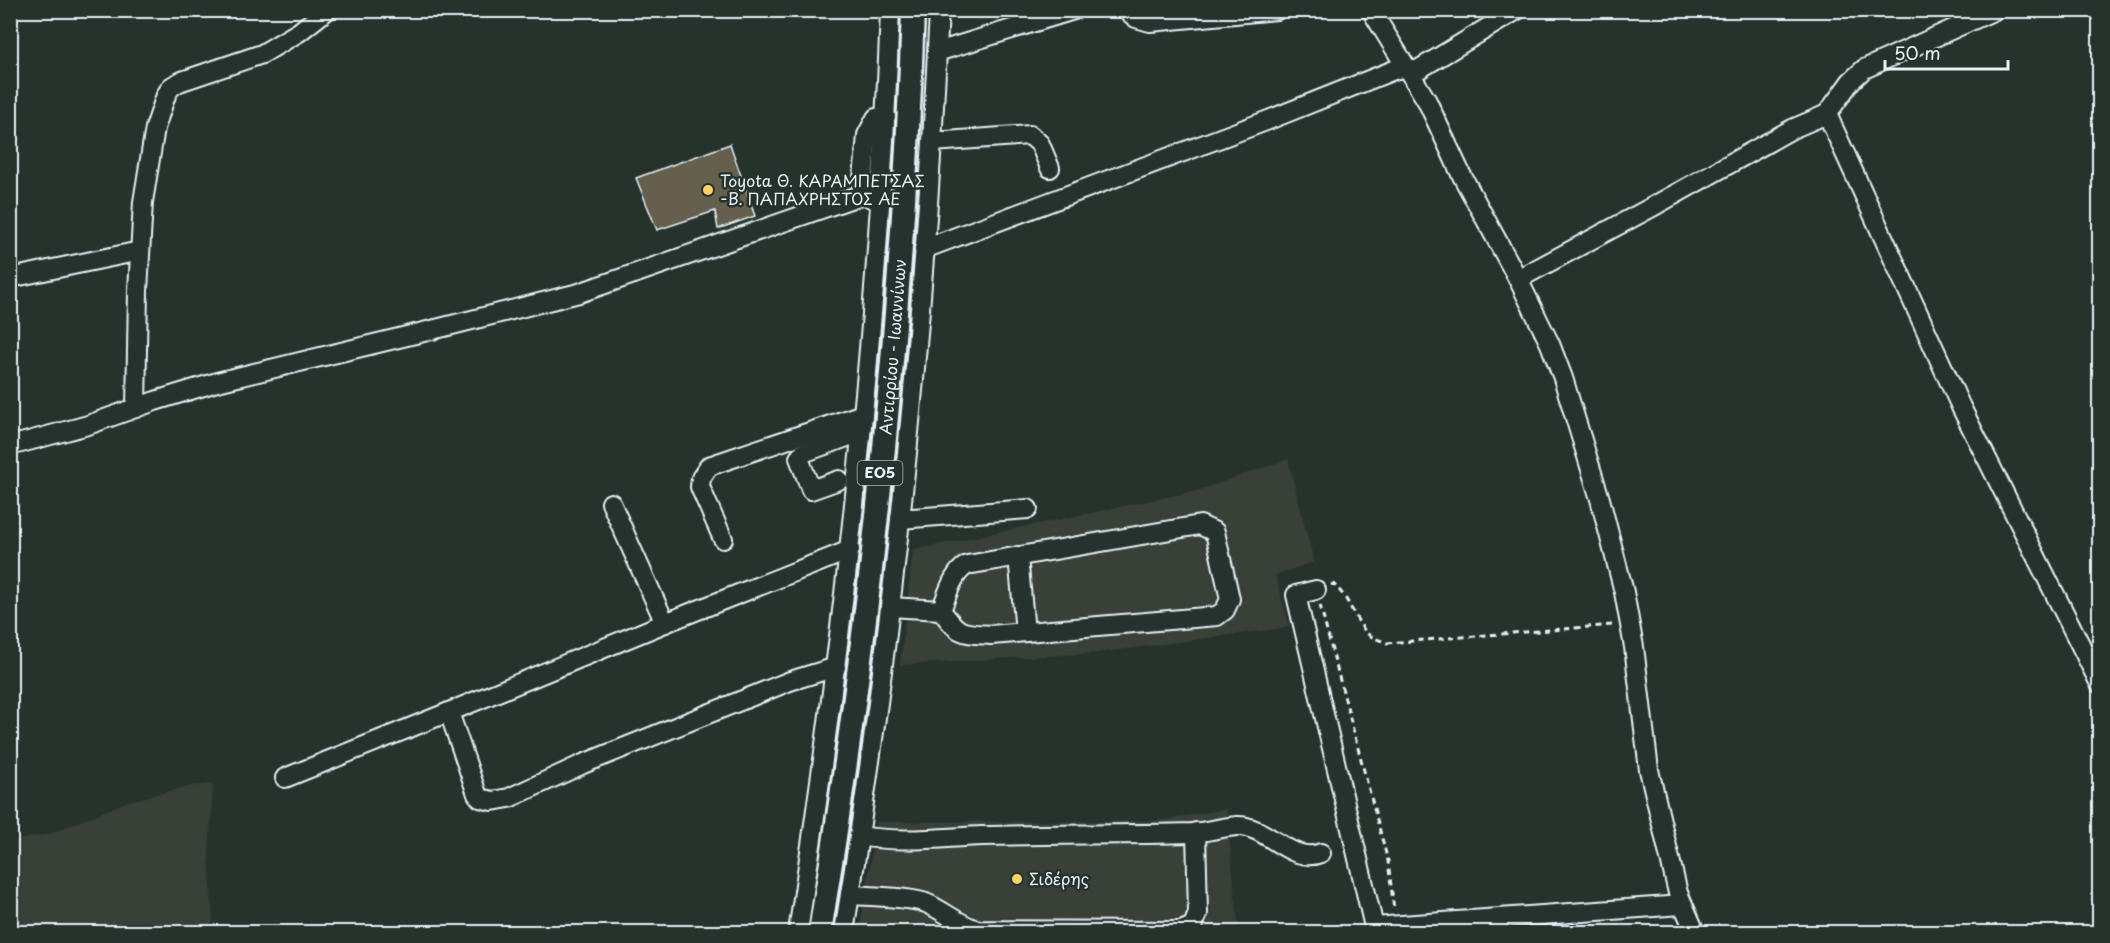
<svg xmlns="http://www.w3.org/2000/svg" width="2110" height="943" font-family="'Playpen Sans',sans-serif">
	<rect width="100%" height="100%" fill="#26332d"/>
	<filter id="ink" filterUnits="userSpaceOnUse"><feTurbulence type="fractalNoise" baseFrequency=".0167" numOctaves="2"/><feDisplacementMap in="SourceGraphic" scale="12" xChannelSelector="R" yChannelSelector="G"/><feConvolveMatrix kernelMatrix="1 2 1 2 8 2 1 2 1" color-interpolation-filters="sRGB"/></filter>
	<g filter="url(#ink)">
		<!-- built -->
		<g fill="#394037">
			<polygon points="1288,459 1314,562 1275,575 1290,627 1096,653 900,665 913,550 1196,491"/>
			<polygon points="213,784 209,856 213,921 206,932 11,932 11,841 49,834 129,801 191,786"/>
			<polygon points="1226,809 1239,932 859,932 877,822 1157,821"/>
		</g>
		<!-- building -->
		<polygon fill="#655e4e" stroke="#e8f1f8" stroke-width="1.5" points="730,144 755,216 718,229 715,211 657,230 636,178"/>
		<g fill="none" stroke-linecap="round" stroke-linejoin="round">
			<!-- minor casing -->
			<g stroke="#e8f1f8" stroke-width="22">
				<g id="minor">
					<polyline points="1126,10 1136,18 1150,22 1277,10"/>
					<polyline points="1371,10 1427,101 1461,174 1518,279 1550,344 1563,378 1600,499 1624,592 1634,647 1649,770 1678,893 1695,932"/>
					<polyline points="937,52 1074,10"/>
					<polyline points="1411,74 1517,10"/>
					<polyline points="1827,114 1961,407 2100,684"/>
					<polyline points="932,142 1030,135 1040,144 1050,168"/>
					<polyline points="873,199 864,194 862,189 867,135 876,118 886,116"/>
					<polyline points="924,249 1266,121 1394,70 1407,67"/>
					<polyline points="10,278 140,251"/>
					<polyline points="1518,279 1654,206 1792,129 1827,114 1851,81 1864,69 1995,10"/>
					<polyline points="136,408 138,291 143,202 155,128 166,95 171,87 179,82 262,54 299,32 327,10"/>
					<polyline points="10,446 88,425 155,401 217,382 444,327 579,293 864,194"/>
					<polyline points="839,480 811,490 799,458 803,453 861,432"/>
					<polyline points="611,503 665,623"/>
					<polyline points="900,519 1028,509"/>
					<polyline points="723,539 700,487 701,478 709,466 863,414"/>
					<polyline points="1018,556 1025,632"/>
					<polyline points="1316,590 1296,595 1374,927"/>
					<path d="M 890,607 L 941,610 C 959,635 961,633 991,635 L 1217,616 L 1225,610 L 1230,599 L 1215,532 L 1200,525 L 967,565 C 952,574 948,594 941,610"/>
					<polyline points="836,667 790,681 583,764 509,798 492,801 480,798 477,794 449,712 665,623 850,550"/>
					<polyline points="285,778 449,712"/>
					<path d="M 859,836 C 903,843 939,838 982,836 C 1052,834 1122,835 1192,833 C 1207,832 1222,827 1237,826 C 1267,825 1291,865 1321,853"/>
					<path d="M 850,895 C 869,896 911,897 926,903 C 944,911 958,924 977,930 L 1181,931 L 1193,926 L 1198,913 L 1196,832"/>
					<path d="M 798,932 C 845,627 879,319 890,10"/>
					<path d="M 844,932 C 894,628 925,319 939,10"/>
					<polyline points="1374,932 1374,927 1682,905"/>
				</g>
			</g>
			<!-- major casing -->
			<g stroke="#e8f1f8" stroke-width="27">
				<g id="major">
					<path id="s1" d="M 820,932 C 870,628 903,319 913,10"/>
				</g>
			</g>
			<!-- path -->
			<g stroke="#e8f1f8" stroke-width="3" stroke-dasharray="6 4.5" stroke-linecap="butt">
				<path d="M 1331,585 L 1333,584 C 1351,599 1354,621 1369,635 C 1374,639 1381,640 1387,643 L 1613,625"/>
				<polyline points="1320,605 1388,861 1394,910"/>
				<polyline points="2096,700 2100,707"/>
			</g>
			<!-- minor -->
			<use href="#minor" stroke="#26332d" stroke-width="18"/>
			<!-- major -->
			<use href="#major" stroke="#26332d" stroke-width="22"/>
		</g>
	</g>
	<!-- markers -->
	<g fill="#ffd166" stroke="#26332d" stroke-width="2">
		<circle cx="708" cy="190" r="6"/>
		<circle cx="1017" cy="879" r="6"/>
	</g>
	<g text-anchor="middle" stroke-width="5" stroke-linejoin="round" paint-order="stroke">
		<!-- shield labels -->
		<rect fill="#26332d" stroke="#aeb8bb" stroke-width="1.5" x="857.5" y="461" width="45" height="24" rx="4.5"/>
		<g font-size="15" font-weight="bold" fill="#e8f1f8">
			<text x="880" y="478">ΕΟ5</text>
		</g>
		<!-- poi labels -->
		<g font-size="16" fill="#e8f1f8" stroke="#26332d" text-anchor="start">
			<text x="720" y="187">Toyota Θ. ΚΑΡΑΜΠΕΤΣΑΣ<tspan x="720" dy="18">-Β. ΠΑΠΑΧΡΗΣΤΟΣ ΑΕ</tspan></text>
			<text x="1029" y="885">Σιδέρης</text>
		</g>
		<!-- street labels -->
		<g font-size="16" fill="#e8f1f8" stroke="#26332d">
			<text dy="6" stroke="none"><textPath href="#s1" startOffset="590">Αντιρρίου - Ιωαννίνων</textPath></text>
		</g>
	</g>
	<!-- margin -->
	<rect width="2110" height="943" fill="none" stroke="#26332d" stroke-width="36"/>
	<rect x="18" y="18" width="2074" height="907" fill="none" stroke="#e8f1f8" stroke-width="2" filter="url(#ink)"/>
	<!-- scale -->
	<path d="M1885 60v9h123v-9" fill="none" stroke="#e8f1f8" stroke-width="3"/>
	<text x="1894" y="60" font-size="18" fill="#e8f1f8" stroke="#26332d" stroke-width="4.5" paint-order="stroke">50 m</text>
</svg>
